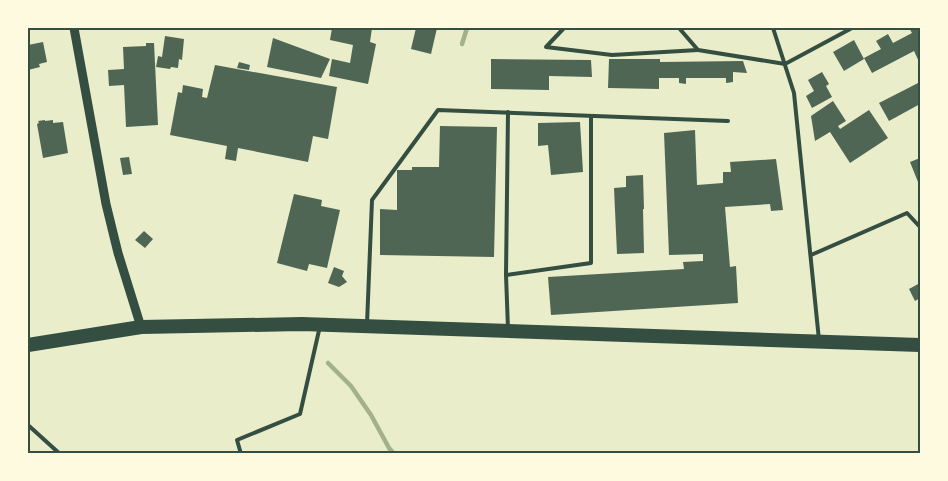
<svg xmlns="http://www.w3.org/2000/svg" width="948" height="481" font-family="'Source Sans 3',sans-serif">
	<rect width="100%" height="100%" fill="#e9edc9"/>
	<g fill="none" stroke-linecap="round" stroke-linejoin="round">
		<!-- stream -->
		<g stroke="#a3b18a" stroke-width="4.5">
			<polyline points="462,44 467,28"/>
			<polyline points="328,363 351,386 371,415 389,448 394,454"/>
		</g>
	</g>
	<!-- building -->
	<g fill="#4f6655">
		<polygon points="332,28 372,28 370,42 376,44 368,84 329,76 332,59 350,63 353,45 330,40"/>
		<polygon points="416,28 437,28 431,54 411,49"/>
		<polygon points="909,28 920,28 920,64 914,51 872,73 864,58 881,49 876,41 888,34 893,43 912,33"/>
		<polygon points="165,36 184,39 182,60 179,59 178,68 171,67 170,69 156,67 158,56 162,57"/>
		<polygon points="273,38 330,59 321,78 267,67"/>
		<polygon points="854,40 864,59 844,71 833,52"/>
		<polygon points="43,42 47,62 39,64 40,67 28,70 28,45"/>
		<polygon points="146,43 154,43 158,125 126,127 124,85 109,86 108,70 124,69 123,47 146,46"/>
		<polygon points="491,59 591,60 592,77 549,76 549,90 491,89"/>
		<polygon points="609,59 660,59 660,62 743,61 747,73 733,72 733,82 726,83 726,78 686,78 686,84 679,83 679,78 659,78 659,89 608,88"/>
		<polygon points="239,62 250,65 249,70 237,68"/>
		<polygon points="215,65 337,87 328,139 313,136 308,162 238,148 236,161 225,159 227,146 170,135 178,92 182,93 183,85 203,89 202,97 207,98"/>
		<polygon points="822,72 829,84 826,86 832,97 812,108 806,96 814,91 808,80"/>
		<polygon points="920,82 920,104 889,121 879,103"/>
		<polygon points="833,101 846,121 838,126 840,129 869,110 888,138 850,163 830,132 815,141 811,116"/>
		<polygon points="45,120 45,121 53,120 53,123 63,122 68,153 43,158 37,124 39,123 38,121"/>
		<polygon points="580,122 583,172 551,175 548,145 538,146 538,123"/>
		<polygon points="440,126 497,127 494,257 380,255 380,209 397,210 397,170 412,170 412,167 439,167"/>
		<polygon points="695,130 697,185 723,183 723,172 731,172 730,162 776,159 783,210 771,211 770,204 725,207 730,267 736,266 738,303 551,315 548,277 684,269 683,262 703,261 703,254 669,255 664,133"/>
		<polygon points="129,157 132,174 123,175 120,158"/>
		<polygon points="920,158 920,187 910,162"/>
		<polygon points="643,175 644,209 643,209 644,253 617,254 614,188 626,187 626,176"/>
		<polygon points="294,194 322,200 321,206 340,210 327,268 309,264 307,271 277,263"/>
		<polygon points="144,231 153,239 145,248 135,240"/>
		<polygon points="334,267 344,271 342,276 347,282 339,287 328,283"/>
		<polygon points="920,283 920,298 915,301 909,289"/>
	</g>
	<g fill="none" stroke-linecap="round" stroke-linejoin="round">
		<!-- service -->
		<g stroke="#344e41" stroke-width="4">
			<polyline points="564,28 546,47 612,55 698,50"/>
			<polyline points="679,28 698,50 785,64 852,28"/>
			<polyline points="773,28 794,93 819,340"/>
			<polyline points="811,255 907,213 920,227"/>
			<polyline points="506,275 591,263 591,116"/>
			<polyline points="367,324 372,200 438,110 728,121"/>
			<polyline points="508,329 506,275 508,112"/>
			<polyline points="28,425 60,454"/>
			<polyline points="241,454 237,440 300,414 320,326"/>
		</g>
		<!-- tertiary -->
		<polyline stroke="#344e41" stroke-width="9" points="74,28 106,204 118,253 141,327"/>
		<!-- trunk -->
		<polyline stroke="#344e41" stroke-width="14" points="28,345 141,327 302,324 920,345"/>
	</g>
	<!-- border -->
	<rect width="948" height="481" fill="none" stroke="#fefae0" stroke-width="58"/>
	<rect x="29" y="29" width="890" height="423" fill="none" stroke="#344e41" stroke-width="2"/>
</svg>
